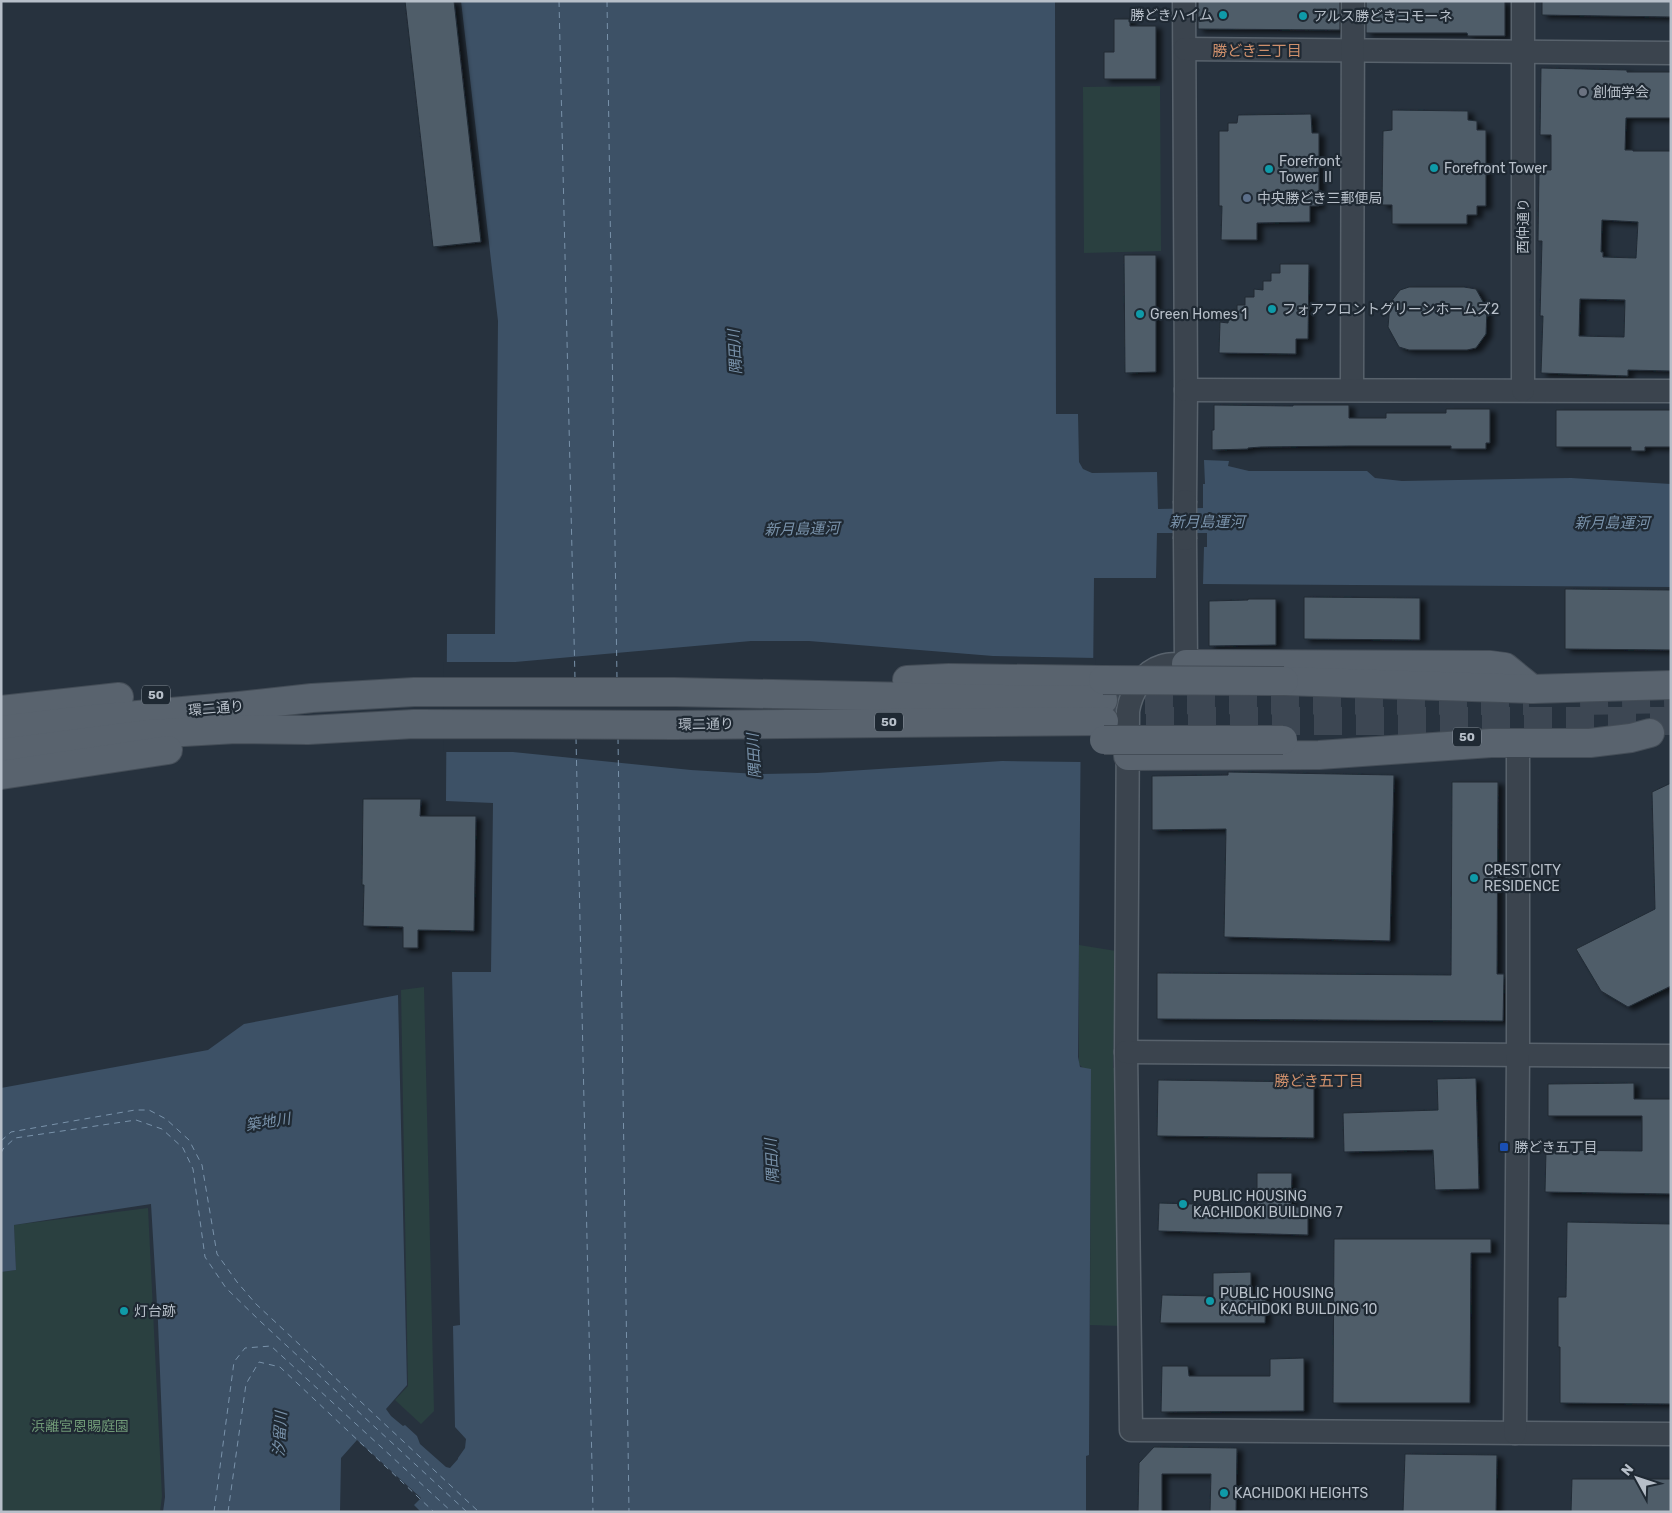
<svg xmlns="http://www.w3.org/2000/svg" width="1672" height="1513" font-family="Rubik,'Noto Sans JP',sans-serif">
	<defs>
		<filter id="shadow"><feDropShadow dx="5.5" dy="3" stdDeviation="2.5" flood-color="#0009"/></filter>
	</defs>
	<rect width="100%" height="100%" fill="#27323e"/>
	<!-- green -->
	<g fill="#2a4040">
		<polygon points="1160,86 1161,251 1084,253 1083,87"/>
		<polygon points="1079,945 1116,951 1113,1068 1121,1068 1121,1326 1090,1325 1091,1069 1084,1069 1079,1064"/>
		<polygon points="424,987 434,1411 421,1424 395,1400 408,1386 401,990"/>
		<polygon points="148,1208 162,1496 160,1512 1,1512 1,1272 16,1270 14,1225"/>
	</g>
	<!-- water -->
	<polygon fill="#3d5166" points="461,1 1055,1 1056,414 1078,414 1079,462 1083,469 1092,473 1157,472 1158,509 1203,508 1203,484 1205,484 1204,460 1229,461 1228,466 1249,471 1367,471 1375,478 1402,481 1571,478 1671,484 1671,587 1203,584 1204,547 1207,547 1207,533 1157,533 1156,578 1094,578 1093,686 1081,703 1078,1057 1080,1067 1091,1069 1089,1455 1086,1456 1086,1512 421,1512 414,1505 421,1498 357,1440 341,1458 340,1512 163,1512 165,1497 158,1322 151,1204 14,1225 16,1270 1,1272 1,1088 208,1050 244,1024 398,995 407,1385 386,1409 391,1416 403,1426 405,1425 417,1436 420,1444 446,1467 450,1468 458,1459 458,1458 465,1448 466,1439 455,1427 453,1326 460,1325 452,972 491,972 493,803 446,801 447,634 495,634 498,321"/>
	<!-- pier -->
	<polygon fill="#27323e" points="751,641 809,641 993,656 1096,658 1095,687 1083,696 1083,762 1002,761 817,773 757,774 691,770 513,752 443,752 444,662 515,662"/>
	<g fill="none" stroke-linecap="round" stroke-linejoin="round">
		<!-- ferry -->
		<g stroke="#7992aa" stroke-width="1" stroke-dasharray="6 5" stroke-linecap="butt">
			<polyline points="559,1 575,679"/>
			<polyline points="607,1 617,679"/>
			<polyline points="576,738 593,1512"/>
			<polyline points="618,738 629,1512"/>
			<polyline points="1,1141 11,1132 135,1110 149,1110 166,1119 189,1140 202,1165 217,1254 237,1282 256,1304 479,1512"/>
			<polyline points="1,1153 3,1149 15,1138 136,1120 162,1129 183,1148 193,1169 205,1257 226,1288 261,1322 467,1512"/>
			<polyline points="214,1512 234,1362 245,1348 271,1346 452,1512"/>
			<polyline points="228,1512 246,1384 259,1362 280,1367 434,1512"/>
		</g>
	</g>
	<!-- building -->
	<g fill="#505d69" stroke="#212b35" fill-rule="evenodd" filter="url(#shadow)">
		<polygon points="405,1 454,1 481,242 433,247"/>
		<polygon points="1198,1 1340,1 1340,30 1198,29"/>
		<polygon points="1366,1 1505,1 1505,36 1468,36 1467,33 1366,33"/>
		<polygon points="1542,1 1671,1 1671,17 1542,15"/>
		<polygon points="1114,19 1130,19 1130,26 1156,26 1156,79 1104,79 1104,52 1114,52"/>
		<path d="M 1541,68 L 1627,70 L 1627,72 L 1671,72 L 1671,118 L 1626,118 L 1625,150 L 1633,150 L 1633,151 L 1671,151 L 1671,371 L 1628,370 L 1628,376 L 1541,373 L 1543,316 L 1540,316 L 1542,241 L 1538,241 L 1539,170 L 1551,170 L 1551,135 L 1540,135 ZM 1602,220 L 1638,222 L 1636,258 L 1603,257 L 1603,252 L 1601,252 ZM 1580,299 L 1625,300 L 1624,337 L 1579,336 Z"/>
		<polygon points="1392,110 1468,111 1468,120 1477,121 1477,130 1486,130 1486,206 1477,206 1477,215 1467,215 1467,224 1392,224 1392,205 1382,205 1383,131 1392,130"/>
		<polygon points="1311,114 1312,133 1319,133 1319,206 1310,206 1310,222 1257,223 1257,240 1221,240 1222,206 1219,206 1219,131 1228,131 1228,123 1237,123 1238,115"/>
		<polygon points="1124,255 1156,255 1156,372 1125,373"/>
		<polygon points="1280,264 1309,264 1308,339 1296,339 1296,354 1219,353 1220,322 1228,323 1229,314 1237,314 1237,305 1245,305 1245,297 1254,297 1254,289 1263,290 1263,281 1271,281 1271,273 1280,273"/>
		<polygon points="1409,287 1464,287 1476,289 1487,309 1486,334 1476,348 1467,350 1409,350 1399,347 1388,327 1390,303 1400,290"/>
		<polygon points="1214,405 1293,406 1293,405 1349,405 1349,418 1386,418 1386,413 1446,413 1446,409 1490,409 1490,443 1486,443 1486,449 1451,449 1451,446 1348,446 1261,447 1248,448 1248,449 1212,450 1212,430 1214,430"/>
		<polygon points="1556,410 1671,410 1671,447 1645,447 1645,451 1631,451 1631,447 1556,447"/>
		<polygon points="1565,589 1671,590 1671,650 1565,649"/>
		<polygon points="1304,597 1420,598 1420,640 1304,639"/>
		<polygon points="1248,599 1276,599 1276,645 1209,646 1209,601 1248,600"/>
		<polygon points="1228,772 1394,775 1390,941 1224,937 1226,829 1152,830 1152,776 1228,775"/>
		<polygon points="1452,782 1498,782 1497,974 1504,974 1503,1021 1157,1019 1157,973 1451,975"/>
		<polygon points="1671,783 1671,986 1628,1007 1601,991 1576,949 1655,909 1652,792"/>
		<polygon points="363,799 421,799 420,816 476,816 474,931 418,930 418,948 403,948 403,927 363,926 364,885 362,885"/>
		<polygon points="1476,1078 1479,1189 1435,1190 1433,1150 1344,1152 1343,1113 1438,1110 1437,1079"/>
		<polygon points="1158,1080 1314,1082 1314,1138 1157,1136"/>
		<polygon points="1634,1083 1634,1099 1671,1099 1671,1194 1545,1192 1546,1150 1642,1151 1642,1116 1548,1116 1548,1084"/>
		<polygon points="1257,1173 1292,1173 1291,1207 1308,1207 1308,1235 1158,1231 1159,1203 1257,1206"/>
		<polygon points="1567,1222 1671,1224 1671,1404 1560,1403 1560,1347 1558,1347 1558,1297 1566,1297"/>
		<polygon points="1334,1239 1491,1239 1491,1253 1471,1253 1470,1403 1333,1403"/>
		<polygon points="1251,1272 1251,1295 1266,1295 1265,1323 1160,1323 1162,1295 1213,1296 1213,1273"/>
		<polygon points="1304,1358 1304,1411 1161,1412 1162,1366 1188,1366 1189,1376 1270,1376 1270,1359"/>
		<polygon points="1154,1447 1237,1448 1236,1512 1210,1512 1211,1474 1162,1474 1162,1512 1138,1512 1139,1463"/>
		<polygon points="1405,1454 1497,1455 1496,1512 1403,1512"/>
		<polygon points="1572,1479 1671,1479 1671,1512 1571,1512"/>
	</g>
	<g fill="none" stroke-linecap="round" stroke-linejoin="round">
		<!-- major-tunnel -->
		<g stroke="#3d4753" stroke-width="28" stroke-dasharray="28 14" stroke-linecap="butt">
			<polyline points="1103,700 1529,701"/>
			<polyline points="1580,701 1671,699"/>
			<polyline points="1104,721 1671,721"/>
		</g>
		<!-- minor casing -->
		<g stroke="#58626c" stroke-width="25">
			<g id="minor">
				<polyline points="1184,1 1186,390 1185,501"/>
				<polyline points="1185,49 1671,53"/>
				<polyline points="1352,389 1353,1"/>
				<polyline points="1186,390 1671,391"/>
				<polyline points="1523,390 1523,1"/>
				<path d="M 1185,539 L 1186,664 C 1178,664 1169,663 1162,666 C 1142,672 1131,693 1128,711 L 1126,1052 L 1131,1430 L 1671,1434"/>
				<polyline points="1126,1052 1671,1056"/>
				<polyline points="1515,1433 1518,1055 1518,743"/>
			</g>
		</g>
		<!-- major casing -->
		<g stroke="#444d57" stroke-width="30">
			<g id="major">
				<polyline points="1186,664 1490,665 1505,667 1532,689"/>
				<polyline points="907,680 949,678 1103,680"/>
				<polyline points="1284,681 1532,689 1671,685"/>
				<polyline points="1,710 119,697"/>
				<polyline points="1,730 93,719 239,706 312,698 414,692 675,692 1003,699 1103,700"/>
				<polyline points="1,753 149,734 236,729 308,730 414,724 675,725 1104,721"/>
				<polyline points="1128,756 1319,755 1491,743 1590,743 1631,738 1650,733"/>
				<polyline points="1,775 168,750"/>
			</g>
		</g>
		<!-- minor -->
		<use href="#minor" stroke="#3b444e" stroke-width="22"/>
		<!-- major -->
		<use href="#major" stroke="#59636e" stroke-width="28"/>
		<!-- minor-bridge casing -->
		<g stroke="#58626c" stroke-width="25" stroke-linecap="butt">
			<polyline id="minor-bridge" points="1185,539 1185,501"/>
		</g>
		<!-- major-bridge casing -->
		<g stroke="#444d57" stroke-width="30" stroke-linecap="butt">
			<g id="major-bridge">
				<polyline points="1103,680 1284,681"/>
				<polyline points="1104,740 1283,740"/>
			</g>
		</g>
		<!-- minor-bridge -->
		<use href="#minor-bridge" stroke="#3b444e" stroke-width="22"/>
		<!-- major-bridge -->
		<use href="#major-bridge" stroke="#59636e" stroke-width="28"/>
	</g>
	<!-- markers -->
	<g fill="#0f9aa8" stroke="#1f2933" stroke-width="2">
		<circle cx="1223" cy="15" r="5"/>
		<circle cx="1303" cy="16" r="5"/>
		<circle cx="1434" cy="168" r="5"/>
		<circle cx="1269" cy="169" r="5"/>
		<circle cx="1272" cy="309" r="5"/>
		<circle cx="1140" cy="314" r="5"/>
		<circle cx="1474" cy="878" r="5"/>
		<circle cx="1183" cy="1204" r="5"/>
		<circle cx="1210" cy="1301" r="5"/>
		<circle cx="124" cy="1311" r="5"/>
		<circle cx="1224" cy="1493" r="5"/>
	</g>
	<circle fill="#6b7280" stroke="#1f2933" stroke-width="2" cx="1583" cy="92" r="5"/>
	<circle fill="#5c6f8a" stroke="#1f2933" stroke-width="2" cx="1247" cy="198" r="5"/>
	<rect fill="#1a4fb4" stroke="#1f2933" stroke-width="2" x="1499" y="1142" width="10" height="10" rx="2.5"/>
	<g text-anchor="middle" stroke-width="4.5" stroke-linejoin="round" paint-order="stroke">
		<!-- shield labels -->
		<g fill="#1f2933" stroke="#89929c" stroke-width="1">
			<rect x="142" y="685.5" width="28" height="19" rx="4"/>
			<rect x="875" y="712.5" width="28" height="19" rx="4"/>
			<rect x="1453" y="727.5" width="28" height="19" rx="4"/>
		</g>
		<g font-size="12" font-weight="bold" fill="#b7bfc9">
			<text x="156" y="699">50</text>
			<text x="889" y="726">50</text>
			<text x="1467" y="741">50</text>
		</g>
		<!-- poi labels -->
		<g font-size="14" fill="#b7bfc9" stroke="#1f2933" text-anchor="start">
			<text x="1213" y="20" text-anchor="end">勝どきハイム</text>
			<text x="1313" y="21">アルス勝どきコモーネ</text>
			<text x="1593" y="97">創価学会</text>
			<text x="1279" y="166">Forefront<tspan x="1279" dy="16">Tower Ⅱ</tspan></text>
			<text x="1444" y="173">Forefront Tower</text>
			<text x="1257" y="203">中央勝どき三郵便局</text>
			<text x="1282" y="314">フォアフロントグリーンホームズ2</text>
			<text x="1150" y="319">Green Homes 1</text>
			<text x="1484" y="875">CREST CITY<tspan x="1484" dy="16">RESIDENCE</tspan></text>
			<text x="1514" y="1152">勝どき五丁目</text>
			<text x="1193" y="1201">PUBLIC HOUSING<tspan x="1193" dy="16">KACHIDOKI BUILDING 7</tspan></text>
			<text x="1220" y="1298">PUBLIC HOUSING<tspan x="1220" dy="16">KACHIDOKI BUILDING 10</tspan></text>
			<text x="134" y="1316">灯台跡</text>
			<text x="1234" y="1498">KACHIDOKI HEIGHTS</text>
		</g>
		<!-- street labels -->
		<g font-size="14" fill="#b7bfc9" stroke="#1f2933">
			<text transform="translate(1523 226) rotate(-90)" y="5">西仲通り</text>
			<text transform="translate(216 708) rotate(-5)" y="5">環二通り</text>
			<text transform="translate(706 724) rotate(-1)" y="5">環二通り</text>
		</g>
		<!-- park labels -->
		<g font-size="14" fill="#6f9876" stroke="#1f2933">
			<text x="80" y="1431">浜離宮恩賜庭園</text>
		</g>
		<!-- neighbourhood labels -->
		<g font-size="15" fill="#cf906c" stroke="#1f2933">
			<text x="1257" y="56">勝どき三丁目</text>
			<text x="1319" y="1086">勝どき五丁目</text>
		</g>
		<!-- water labels -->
		<g font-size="15" font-style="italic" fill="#7992aa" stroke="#1f2933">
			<text transform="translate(735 352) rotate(-93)" y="5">隅田川</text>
			<text x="1207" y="527">新月島運河</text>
			<text x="1612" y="528">新月島運河</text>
			<text transform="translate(802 529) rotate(-1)" y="5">新月島運河</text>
			<text transform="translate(754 756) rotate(-93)" y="5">隅田川</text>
			<text transform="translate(268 1122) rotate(-9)" y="5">築地川</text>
			<text transform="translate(772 1161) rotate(-93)" y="5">隅田川</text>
			<text transform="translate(280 1434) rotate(-87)" y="5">汐留川</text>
		</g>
	</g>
	<!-- border -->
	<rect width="1672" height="1513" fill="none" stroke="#b7bfc9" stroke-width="5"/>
	<!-- north arrow -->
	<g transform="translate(1637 1478) rotate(310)" stroke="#1f2933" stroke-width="4" paint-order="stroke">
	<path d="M0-4L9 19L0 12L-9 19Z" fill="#b7bfc9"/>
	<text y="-8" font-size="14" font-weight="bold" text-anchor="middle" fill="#b7bfc9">N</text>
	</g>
</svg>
